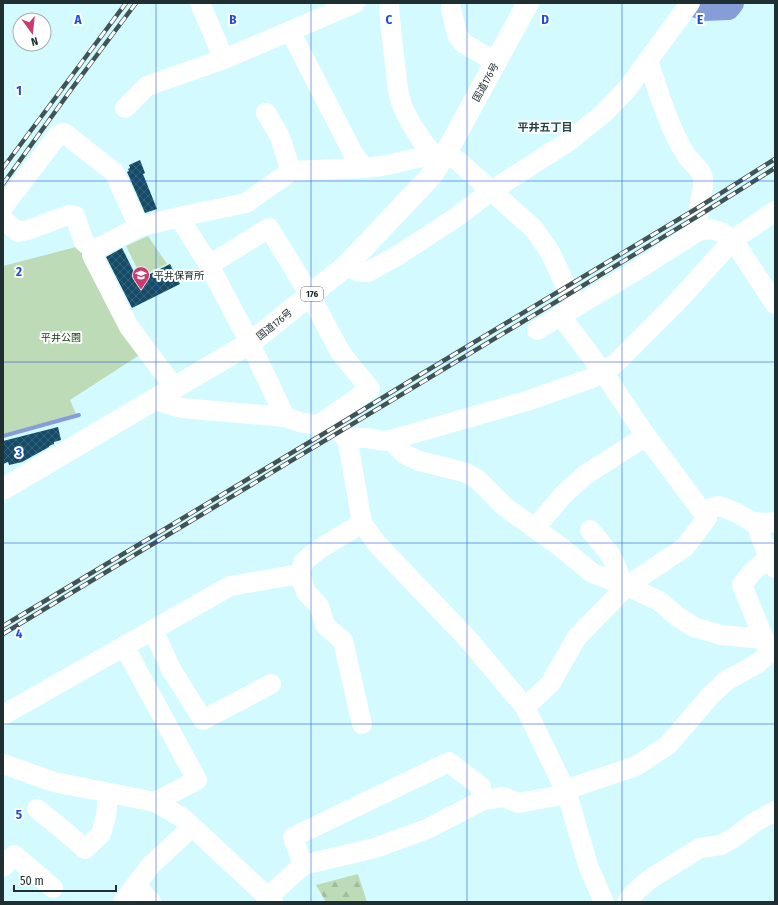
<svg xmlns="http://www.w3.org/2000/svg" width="778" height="905" font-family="'Fira Sans Condensed','Noto Sans JP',sans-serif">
	<defs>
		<pattern id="forest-firs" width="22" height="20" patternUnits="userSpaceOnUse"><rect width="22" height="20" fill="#bedbb8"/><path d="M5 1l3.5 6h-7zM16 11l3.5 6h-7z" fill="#a3bc9f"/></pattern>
		<pattern id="building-cross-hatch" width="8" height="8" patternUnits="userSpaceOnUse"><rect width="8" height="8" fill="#154b67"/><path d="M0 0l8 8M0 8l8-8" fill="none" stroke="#366379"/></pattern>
	</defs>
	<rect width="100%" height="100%" fill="#d3fbff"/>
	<!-- forest -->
	<polygon fill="url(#forest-firs)" points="358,874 367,902 326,902 316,885"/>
	<!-- park -->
	<g fill="#bedbb8">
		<polygon points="148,236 167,264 141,276 126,246"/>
		<polygon points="80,246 141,354 70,400 76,414 3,434 3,266"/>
	</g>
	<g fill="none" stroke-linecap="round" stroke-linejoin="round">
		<!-- stream -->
		<polyline stroke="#869dd8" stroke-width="4" points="3,436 79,415"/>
		<!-- river -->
		<polyline stroke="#869dd8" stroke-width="24" points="690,3 704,9 728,8 732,3"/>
	</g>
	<!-- building -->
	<g fill="url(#building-cross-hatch)">
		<polygon points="140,160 145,173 143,174 157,209 145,213 127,172 129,171 128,169 130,168 129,165"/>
		<polygon points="122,248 138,280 170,264 180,284 132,308 106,257"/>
		<polygon points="58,427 61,440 54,442 54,444 49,446 49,447 22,462 9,465 8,462 3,464 3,441"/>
	</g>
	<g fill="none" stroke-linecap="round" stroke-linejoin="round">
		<!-- minor -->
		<g stroke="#fff" stroke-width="20">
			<polyline points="200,3 224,59"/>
			<path d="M 355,3 L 290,31 L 353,153 L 364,168 C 393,167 418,155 446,153 L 458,161 L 534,229 L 550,252 L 575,306"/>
			<path d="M 389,3 C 390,26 393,48 396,71 C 397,82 398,97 403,107 C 408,120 423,145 434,154"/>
			<polyline points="451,8 457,35 463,43 496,62"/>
			<path d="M 648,61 C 659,93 668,126 686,155 C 691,163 702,169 703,179 C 704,189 701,197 699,206 C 698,214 698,223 698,231"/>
			<polyline points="125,108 147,86 224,59 290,31"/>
			<polyline points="266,113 280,137 291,171"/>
			<polyline points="3,207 58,135 64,133 114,172 139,227"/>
			<polyline points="179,217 209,265 250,343 285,417"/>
			<polyline points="3,218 4,220 18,232 31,229 68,215 75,216 84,242 94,250"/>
			<polyline points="209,265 269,228 310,295 340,352 370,389 317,426"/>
			<polyline points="346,266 359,272 368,272 400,254 458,216 491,191 569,141 604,113 627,89 690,3"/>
			<polyline points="537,330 637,270 698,231 711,229 721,232 733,240 775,304"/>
			<polyline points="175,388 129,327 92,255 94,250 139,227 179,217 246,203 291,171 364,168"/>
			<polyline points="155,400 181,408 285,417 300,422 333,428 340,432 346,438 349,448 362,523 377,544 467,638 525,707 567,794 589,868 604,902"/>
			<polyline points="346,438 367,438 383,441 390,440 527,401 592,378 603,372 616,363 676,303 733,240 775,211"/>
			<polyline points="390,440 406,455 419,461 464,472 477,479 504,506 562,548 592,573 627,586 659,601 678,617 694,627 721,635 764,639"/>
			<polyline points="704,514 708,509 719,506 735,512 752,522 767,523 775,522"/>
			<polyline points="755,522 769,558 775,568"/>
			<polyline points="362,523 321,548 304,561 300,574 306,592 319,606 325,625 343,641 362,724"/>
			<polyline points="535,528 564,494 585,475 646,436"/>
			<polyline points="590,530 610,554 616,566 622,584"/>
			<polyline points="153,630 171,669 203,720 271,684"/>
			<polyline points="124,646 197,780 155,802"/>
			<polyline points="525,707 550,684 577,637 627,586 685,547 707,518 646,436 603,372 560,315"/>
			<polyline points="3,715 230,586 300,574"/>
			<polyline points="3,764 54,782 155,802 183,818 273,902"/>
			<polyline points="565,790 636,766 668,745 710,696 726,681 758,663 767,655 767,646 742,585 752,572 769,558"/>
			<polyline points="37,809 62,829 85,849 101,834 106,817 108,793"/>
			<polyline points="303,865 293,837 449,762 481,787 481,801"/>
			<polyline points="3,867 14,855 53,888"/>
			<polyline points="136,885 151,902"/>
			<polyline points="268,897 303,865 375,848 427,829 481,801 503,797 519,803 567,794"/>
			<polyline points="123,902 150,866 192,827"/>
			<polyline points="627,902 634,893 650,879 682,859 700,848 721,845 735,837 755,822 775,811"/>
		</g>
		<!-- highway -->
		<polyline stroke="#fff" stroke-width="22" points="3,489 250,343 346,266 431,176 446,153 528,3"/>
		<!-- rail casing -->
		<g stroke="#405355" stroke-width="4.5">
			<g id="rail">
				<polyline points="3,168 126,3"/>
				<polyline points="3,184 73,87 136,3"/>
				<polyline points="3,626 333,428 418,376 699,207 775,159"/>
				<polyline points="3,634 569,294 698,216 775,168"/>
			</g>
		</g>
		<!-- rail -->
		<use href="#rail" stroke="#fff" stroke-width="3" stroke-dasharray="9" stroke-linecap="butt"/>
	</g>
	<!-- grid -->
	<path fill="none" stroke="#1d4ed8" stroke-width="1" stroke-opacity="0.55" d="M 156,3 L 156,902M 311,3 L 311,902M 467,3 L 467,902M 622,3 L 622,902M 3,181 L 775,181M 3,362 L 775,362M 3,543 L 775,543M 3,724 L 775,724"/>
	<!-- icons -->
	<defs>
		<g id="school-pin" transform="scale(0.9)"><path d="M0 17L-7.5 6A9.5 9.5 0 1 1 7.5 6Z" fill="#c93c6d" stroke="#fff"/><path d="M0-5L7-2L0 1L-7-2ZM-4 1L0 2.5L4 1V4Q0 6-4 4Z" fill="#fff"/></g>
	</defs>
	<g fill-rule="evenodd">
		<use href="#school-pin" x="141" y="275"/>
	</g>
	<g text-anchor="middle" stroke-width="4" stroke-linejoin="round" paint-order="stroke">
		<!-- shield labels -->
		<rect fill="#fff" stroke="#636d6f" stroke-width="1" x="301" y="287" width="22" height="14" rx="3"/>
		<g font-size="9" font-weight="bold" fill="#202f31">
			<text x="312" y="297">176</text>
		</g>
		<!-- street labels -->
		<g font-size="10" fill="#202f31" stroke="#fff">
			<text transform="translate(485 82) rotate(-61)" y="4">国道176号</text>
			<text transform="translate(274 324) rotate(-39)" y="4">国道176号</text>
		</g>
		<!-- poi labels -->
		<g font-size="10" fill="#202f31" stroke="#fff" text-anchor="start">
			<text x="154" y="279">平井保育所</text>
		</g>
		<!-- park labels -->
		<g font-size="10" fill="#0a3700" stroke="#fff">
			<text x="61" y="341">平井公園</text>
		</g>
		<!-- neighbourhood labels -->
		<g font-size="11" font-weight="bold" fill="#204448" stroke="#fff">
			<text x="545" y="131">平井五丁目</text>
		</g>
	</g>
	<g font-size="13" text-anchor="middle" font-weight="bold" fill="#1d4ed8" stroke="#fff" stroke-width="4" stroke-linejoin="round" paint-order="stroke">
		<text x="78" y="24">A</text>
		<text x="233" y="24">B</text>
		<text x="389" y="24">C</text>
		<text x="545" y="24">D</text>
		<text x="700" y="24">E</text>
		<text x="19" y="95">1</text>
		<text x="19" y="276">2</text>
		<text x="19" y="457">3</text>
		<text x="19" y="638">4</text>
		<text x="19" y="819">5</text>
	</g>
	<!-- border -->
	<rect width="778" height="905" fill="none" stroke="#202f31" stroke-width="8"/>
	<!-- north arrow -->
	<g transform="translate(32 32) rotate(165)"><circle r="19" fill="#ffffff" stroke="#a6acad"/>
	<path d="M0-3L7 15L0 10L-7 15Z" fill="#c93c6d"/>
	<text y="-6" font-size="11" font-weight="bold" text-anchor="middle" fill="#202f31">N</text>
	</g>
	<!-- scale -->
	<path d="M14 885v6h102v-6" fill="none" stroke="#202f31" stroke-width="2"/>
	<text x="20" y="885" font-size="12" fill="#202f31" stroke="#ffffff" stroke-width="3" paint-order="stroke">50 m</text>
</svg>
